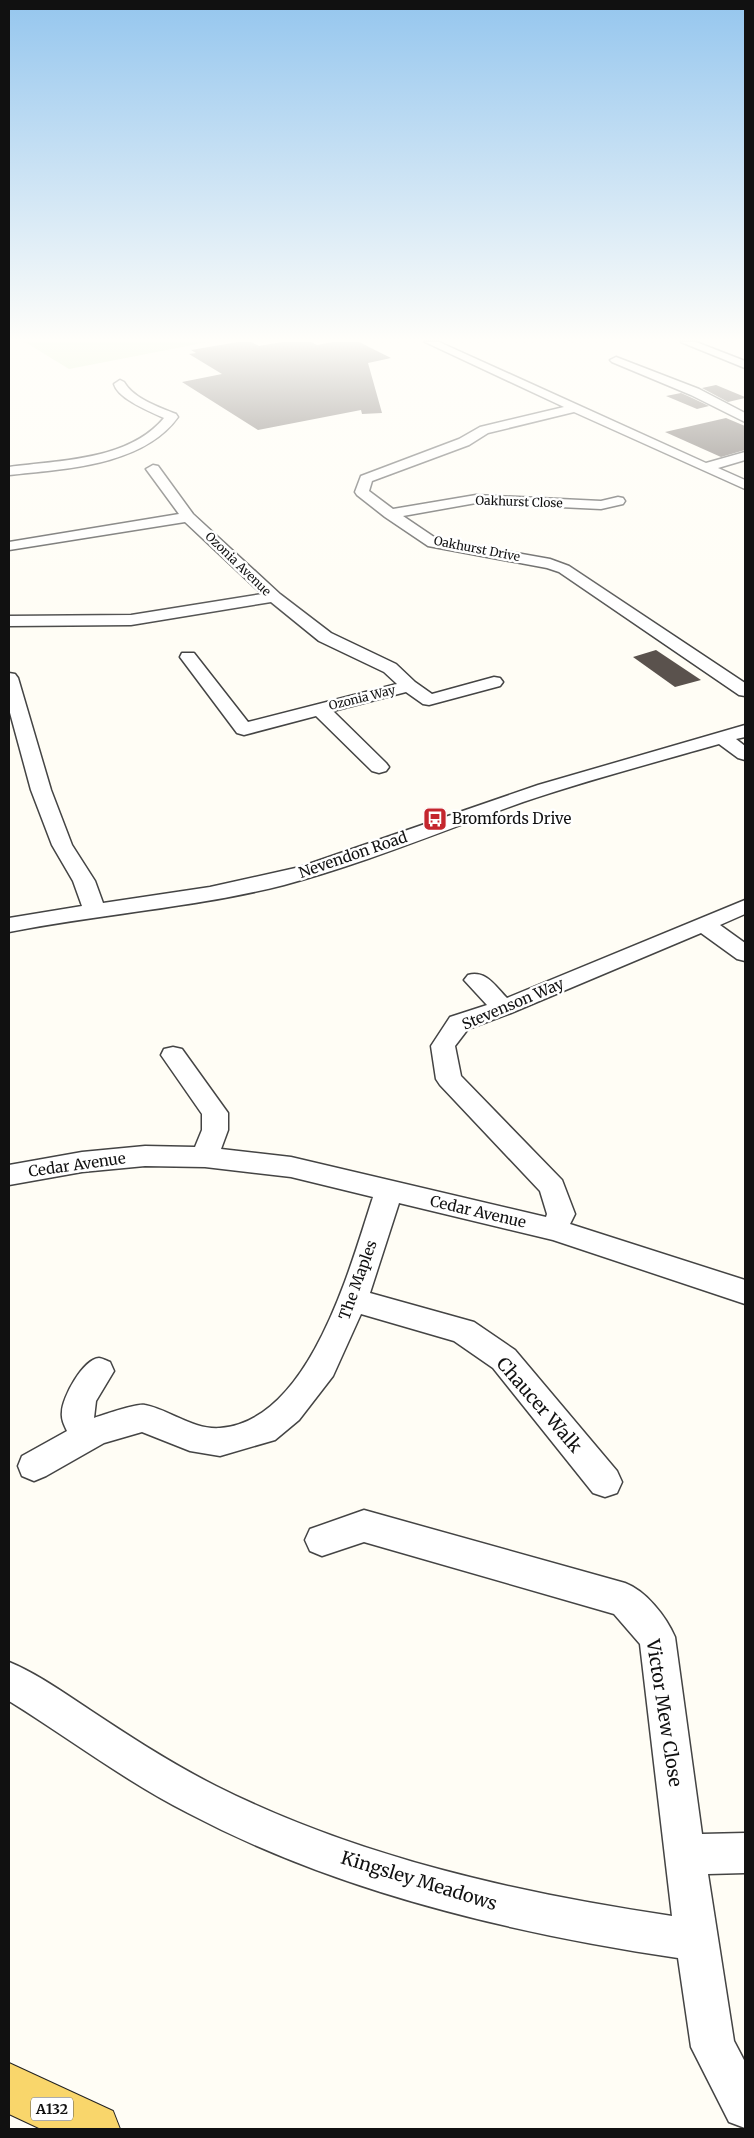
<svg xmlns="http://www.w3.org/2000/svg" width="754" height="2138" font-family="Merriweather,serif">
	<rect width="100%" height="100%" fill="#fffdf5"/>
	<!-- green -->
	<polygon fill="#d5ebbd" points="25,342 208,342 69,369"/>
	<!-- building -->
	<g fill="#5a524d">
		<polygon points="238,342 251,342 259,346 282,342 311,342 317,345 333,342 359,342 391,358 368,363 382,413 362,414 361,410 258,430 182,382 222,374 189,354 196,353 191,350"/>
		<polygon points="716,385 745,397 745,398 728,402 702,388"/>
		<polygon points="681,393 690,397 709,406 697,409 666,396"/>
		<polygon points="726,418 745,426 745,450 721,457 665,432"/>
		<polygon points="656,650 701,680 675,687 633,657"/>
	</g>
	<g fill="none" stroke-linecap="round" stroke-linejoin="round">
		<!-- minor casing -->
		<g stroke="#444" stroke-width="3">
			<g id="minor">
				<polygon points="425,342 439,342 706,463 745,452 745,460 718,468 745,480 745,489 574,412 488,433 469,445 372,481 369,491 393,509 476,495 601,501 618,497 623,498 625,501 623,504 601,509 476,503 403,516 437,539 550,559 569,566 745,683 745,696 739,695 559,572 547,568 428,546 385,517 357,495 355,492 361,476 459,439 480,427 564,407"/>
				<polygon points="681,342 696,342 745,361 745,368"/>
				<polygon points="616,357 699,389 745,413 745,422 691,395 612,362 610,360"/>
				<path d="M 120,380 L 124,382 C 134,399 159,407 176,414 L 178,417 C 143,466 64,469 9,475 L 9,467 C 60,460 128,461 164,418 C 151,412 118,399 114,384 Z"/>
				<polygon points="153,465 158,466 193,514 280,594 331,633 396,664 415,682 432,694 494,677 500,678 503,682 500,686 429,705 423,704 406,692 333,711 386,763 389,767 386,771 379,773 372,771 316,716 244,735 237,733 180,657 182,653 194,653 248,722 397,684 384,672 319,641 271,602 131,625 9,626 9,616 131,615 262,594 185,522 9,550 9,542 179,514 146,469"/>
				<path d="M 9,673 L 15,674 L 18,678 L 51,790 L 72,845 L 95,881 L 103,903 L 210,887 L 300,867 L 538,785 L 745,725 L 745,737 L 736,739 L 745,746 L 745,760 L 738,758 L 719,744 C 653,763 588,780 523,802 C 444,830 366,863 284,885 C 194,908 100,914 9,932 L 9,918 L 82,906 L 73,881 L 52,845 L 31,790 L 9,709 Z"/>
				<path d="M 745,900 L 745,914 L 720,925 L 745,943 L 745,961 L 737,959 L 701,933 L 511,1013 L 468,1029 L 455,1046 L 461,1076 L 562,1180 L 575,1214 L 570,1224 L 745,1280 L 745,1304 L 553,1240 L 399,1203 L 370,1293 L 474,1322 L 515,1350 L 617,1471 L 622,1482 L 617,1493 L 605,1497 L 593,1493 L 493,1368 L 454,1341 L 361,1314 L 333,1376 L 299,1420 L 275,1440 L 220,1456 L 190,1451 L 142,1432 L 104,1443 L 46,1476 L 34,1481 L 22,1476 L 18,1466 L 22,1456 L 67,1431 C 64,1425 61,1419 62,1412 C 62,1398 83,1359 99,1358 C 102,1358 107,1361 110,1362 L 114,1371 L 96,1401 L 94,1418 C 103,1415 137,1403 145,1405 C 170,1410 193,1430 220,1428 C 310,1421 350,1267 373,1197 L 291,1177 L 205,1167 L 145,1166 L 82,1172 L 9,1185 L 9,1165 L 82,1152 L 145,1146 L 195,1147 L 202,1130 L 202,1114 L 161,1055 L 164,1049 L 173,1047 L 182,1049 L 228,1113 L 228,1130 L 221,1149 L 291,1157 L 546,1217 L 547,1214 L 540,1191 L 440,1085 L 436,1079 L 431,1046 L 450,1017 L 487,1005 L 464,980 L 468,975 C 486,970 495,986 507,998 Z"/>
				<path d="M 364,1510 L 625,1583 C 646,1591 666,1616 675,1637 L 702,1834 L 745,1833 L 745,1873 L 708,1874 L 734,2041 L 745,2062 L 745,2128 L 729,2122 L 691,2047 L 678,1958 C 511,1933 338,1892 188,1813 C 125,1781 69,1738 9,1701 L 9,1662 C 38,1674 64,1693 90,1710 C 131,1737 172,1764 216,1786 C 357,1857 517,1893 672,1916 L 640,1644 L 614,1614 L 364,1542 L 322,1556 L 310,1551 L 305,1540 L 310,1529 Z"/>
			</g>
		</g>
		<!-- major casing -->
		<g stroke="#222" stroke-width="2">
			<polygon id="major" points="9,2063 113,2111 120,2129 41,2129 9,2114"/>
		</g>
		<!-- minor -->
		<use href="#minor" fill="#fff" fill-rule="evenodd"/>
		<!-- major -->
		<use href="#major" fill="#f9d66b" fill-rule="evenodd"/>
	</g>
	<!-- sky -->
	<linearGradient id="sky" x2="0" y2="1"><stop stop-color="#95c6ee"/><stop offset="0.53" stop-color="#fffefa"/><stop offset="1" stop-color="#fffefa" stop-opacity="0"/></linearGradient>
	<rect width="754" height="641" fill="url(#sky)"/>
	<!-- icons -->
	<defs>
		<g id="bus-square" transform="scale(1.25)"><rect x="-9" y="-9" width="18" height="18" rx="4" fill="#c4262e" stroke="#fff"/><path d="M-5-6H5V4H4V6H2V4H-2V6H-4V4H-5ZM-3.5-4V0h7V-4ZM-3.5 1.2v1.5H-2V1.2ZM2 1.2v1.5H3.5V1.2Z" fill="#fff"/></g>
	</defs>
	<g fill-rule="evenodd">
		<use href="#bus-square" x="435" y="819"/>
	</g>
	<g text-anchor="middle" stroke-width="5" stroke-linejoin="round" paint-order="stroke">
		<!-- far-street labels -->
		<g font-size="12" fill="#111" stroke="#fff">
			<text transform="translate(519 502) rotate(2)" y="4">Oakhurst Close</text>
			<text transform="translate(477 549) rotate(11)" y="4">Oakhurst Drive</text>
			<text transform="translate(238 564) rotate(44)" y="4">Ozonia Avenue</text>
			<text transform="translate(362 698) rotate(-14)" y="4">Ozonia Way</text>
		</g>
		<!-- shield labels -->
		<rect fill="#fff" stroke="#585858" stroke-width="1" x="31" y="2097.5" width="42" height="23" rx="4"/>
		<g font-size="14" font-weight="bold" fill="#111">
			<text x="52" y="2114">A132</text>
		</g>
		<!-- poi labels -->
		<g font-size="15" fill="#111" stroke="#fff" text-anchor="start">
			<text x="452" y="824">Bromfords Drive</text>
		</g>
		<!-- street labels -->
		<g font-size="15" fill="#111" stroke="#fff">
			<text transform="translate(353 855) rotate(-19)" y="5">Nevendon Road</text>
			<text transform="translate(513 1004) rotate(-23)" y="5">Stevenson Way</text>
			<text transform="translate(77 1165) rotate(-8)" y="5">Cedar Avenue</text>
			<text transform="translate(478 1212) rotate(13)" y="5">Cedar Avenue</text>
			<text transform="translate(358 1280) rotate(-70)" y="5">The Maples</text>
		</g>
		<!-- near-street labels -->
		<g font-size="18" fill="#111" stroke="#fff">
			<text transform="translate(539 1405) rotate(49)" y="6">Chaucer Walk</text>
			<text transform="translate(664 1713) rotate(81)" y="6">Victor Mew Close</text>
			<text transform="translate(419 1881) rotate(17)" y="6">Kingsley Meadows</text>
		</g>
	</g>
	<!-- border -->
	<rect width="754" height="2138" fill="none" stroke="#111111" stroke-width="20"/>
</svg>
